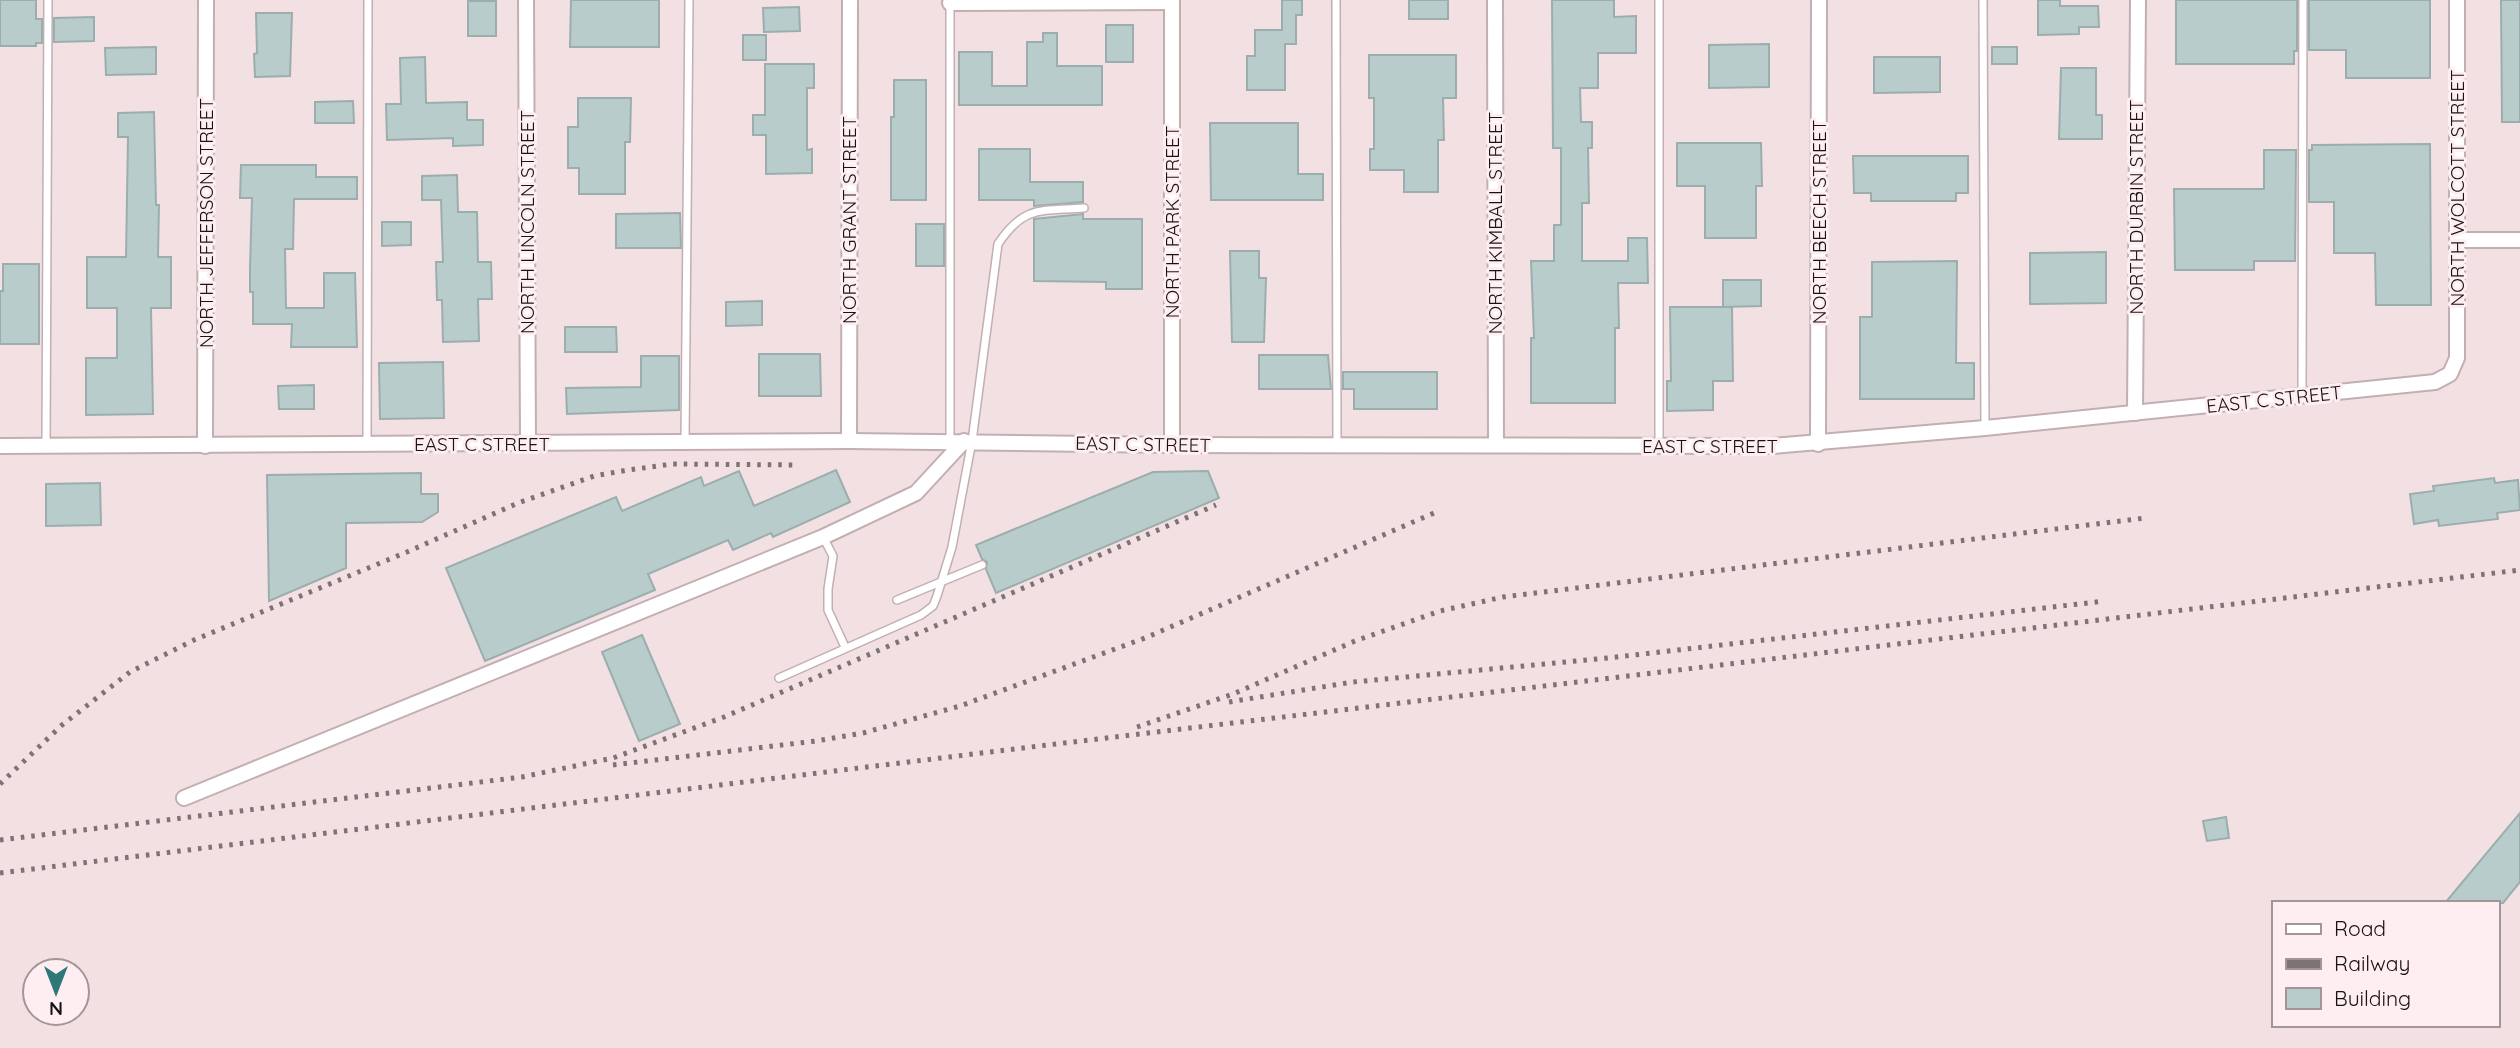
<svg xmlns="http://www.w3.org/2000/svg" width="2520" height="1048" font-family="Quicksand,sans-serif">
	<rect width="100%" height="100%" fill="#f3e0e3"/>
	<!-- building -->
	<g fill="#b9cccc" stroke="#9baead" stroke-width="2">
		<polygon points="0,0 36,0 36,19 42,19 42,43 36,43 36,46 0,46"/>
		<polygon points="571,0 659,0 659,47 570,47"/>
		<polygon points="1282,0 1302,0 1302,15 1296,15 1296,44 1285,44 1285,90 1247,90 1247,56 1255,56 1255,30 1282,30"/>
		<rect x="1409" y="0" width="39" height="19"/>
		<polygon points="1552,0 1614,0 1614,17 1636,16 1636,53 1598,53 1598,88 1580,88 1581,122 1592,122 1592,148 1588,148 1589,203 1582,203 1582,261 1628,261 1628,238 1647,238 1648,283 1618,283 1619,328 1615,328 1615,403 1531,403 1531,338 1534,338 1531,261 1554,261 1554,225 1561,225 1561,148 1553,148"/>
		<polygon points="2038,0 2060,0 2060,6 2098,6 2099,27 2079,27 2079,34 2038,35"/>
		<polygon points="2176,0 2297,0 2297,51 2294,51 2294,64 2176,64"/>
		<polygon points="2309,0 2430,0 2430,78 2346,78 2346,50 2309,50"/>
		<polygon points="2501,0 2520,0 2520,122 2502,122"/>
		<rect x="468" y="1" width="28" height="35"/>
		<polygon points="799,7 800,31 764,32 763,8"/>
		<polygon points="256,13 292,13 290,76 255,77 254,54 257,53"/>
		<polygon points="94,17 94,41 54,42 54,18"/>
		<rect x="1106" y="25" width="27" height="37"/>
		<polygon points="1043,33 1057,33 1057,66 1102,66 1102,105 959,105 959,52 992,52 992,86 1027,86 1027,42 1043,42"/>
		<rect x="743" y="35" width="23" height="25"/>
		<polygon points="1769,44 1769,87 1709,88 1709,45"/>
		<polygon points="156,47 156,74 106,75 105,48"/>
		<rect x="1992" y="47" width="25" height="17"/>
		<polygon points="1369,55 1456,55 1456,98 1443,98 1444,140 1438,140 1438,192 1404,192 1404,170 1370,170 1370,149 1374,149 1374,98 1369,98"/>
		<polygon points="425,57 426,103 467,102 467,120 483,120 483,145 453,146 453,138 387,140 386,104 401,104 400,58"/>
		<polygon points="1874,57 1940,57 1940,92 1874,93"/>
		<polygon points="765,64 814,64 814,88 807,88 807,150 812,149 812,173 766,174 766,135 753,135 753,115 765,115"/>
		<polygon points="2061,68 2096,68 2096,115 2102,115 2102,139 2059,139"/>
		<polygon points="894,80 926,80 926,200 891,200 891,117 894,117"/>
		<polygon points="578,98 631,98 630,142 625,142 625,194 579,194 579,168 568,168 568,127 578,127"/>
		<polygon points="353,101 354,123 315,123 315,102"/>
		<polygon points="154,112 156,205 159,205 158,257 171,257 171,308 151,308 153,414 86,415 86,358 117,358 117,308 87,308 87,257 126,257 128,137 118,137 118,113"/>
		<polygon points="1210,123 1298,123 1298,174 1323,174 1323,200 1211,200"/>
		<polygon points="1677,143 1761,143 1762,186 1756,186 1756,238 1705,238 1705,186 1677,186"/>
		<polygon points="2430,144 2431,305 2376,305 2375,253 2334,253 2334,202 2309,202 2309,150 2312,150 2312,145"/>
		<polygon points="979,149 1030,149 1030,182 1083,182 1083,202 1034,206 1034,200 979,200"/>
		<polygon points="2264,150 2296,150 2295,261 2254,261 2254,270 2175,270 2174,189 2264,189"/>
		<polygon points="1853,156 1968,156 1968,193 1956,193 1956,201 1871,201 1871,193 1854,193"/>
		<polygon points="241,165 316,165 316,177 357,177 357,199 294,199 293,249 285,249 286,308 324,308 324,273 355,273 357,347 291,347 292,324 253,324 253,292 250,292 250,269 252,198 240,198"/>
		<polygon points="457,175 458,212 477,212 478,262 491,262 492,299 478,299 479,341 443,342 442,300 437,300 436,262 443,262 441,200 422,200 422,176"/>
		<polygon points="680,213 681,248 616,248 616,214"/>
		<polygon points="1083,214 1083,219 1142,219 1142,289 1106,289 1106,282 1034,281 1034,219"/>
		<polygon points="382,222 411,222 411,245 382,246"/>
		<rect x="916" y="224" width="28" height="42"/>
		<polygon points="1230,251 1259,251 1259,278 1266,278 1264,342 1232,342"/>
		<polygon points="2106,252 2106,303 2030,304 2030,253"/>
		<polygon points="1957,261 1956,363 1974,363 1974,399 1860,399 1860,317 1872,317 1872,262"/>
		<polygon points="3,264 39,264 39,344 0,344 0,291 3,291"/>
		<polygon points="1723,280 1761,280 1761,306 1723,307"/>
		<polygon points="762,301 762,325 726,326 726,302"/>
		<polygon points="1670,307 1732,307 1733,381 1713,381 1713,410 1667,411 1667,381 1671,381"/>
		<polygon points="565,327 616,327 617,352 565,352"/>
		<polygon points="759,354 820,354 821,396 759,396"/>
		<polygon points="1259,355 1328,355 1331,389 1259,389"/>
		<polygon points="641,356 679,356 679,410 567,414 566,388 641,387"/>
		<polygon points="443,362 444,418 380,419 379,363"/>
		<polygon points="1343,372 1437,372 1437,409 1354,409 1354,389 1343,389"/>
		<polygon points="314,385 314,409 279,409 278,386"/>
		<polygon points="836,470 850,502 773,537 771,533 733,550 728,540 648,574 655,590 485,661 446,568 616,497 622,511 701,477 704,486 739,471 754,506"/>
		<polygon points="1208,471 1219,498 996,593 986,569 987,562 982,559 976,545 1153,472"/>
		<polygon points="421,473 421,494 438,494 438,512 422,522 346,523 346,568 269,601 267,475"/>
		<polygon points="2494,478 2495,483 2518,480 2520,510 2497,513 2498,519 2439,526 2438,520 2414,524 2410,494 2434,491 2433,486"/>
		<polygon points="100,483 101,525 46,526 46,484"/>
		<polygon points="642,635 680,724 639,741 602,652"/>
		<polygon points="2520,813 2520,882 2503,903 2445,903"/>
		<polygon points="2226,817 2229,838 2207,841 2203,821"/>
	</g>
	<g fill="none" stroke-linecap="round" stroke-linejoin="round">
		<!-- service casing -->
		<g stroke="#c1afb2" stroke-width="10">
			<g id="service">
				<polyline points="1336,0 1337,444"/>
				<polyline points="1983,0 1985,428"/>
				<polyline points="2302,396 2303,0"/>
				<polyline points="950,441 950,1"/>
				<polyline points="685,442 689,0"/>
				<polyline points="367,443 368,0"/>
				<polyline points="46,445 48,0"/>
				<polyline points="1659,445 1659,0"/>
				<polyline points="823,537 833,556 828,589 828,610 845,647"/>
				<polyline points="897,600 982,565"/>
				<path d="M 779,678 L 921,615 L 933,606 L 937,596 L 952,547 L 972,441 L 998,244 C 1024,205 1041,211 1084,208"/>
			</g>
		</g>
		<!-- minor casing -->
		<g stroke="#c1afb2" stroke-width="18">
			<g id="minor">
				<polyline points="526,0 528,444"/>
				<polyline points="1495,0 1496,445"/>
				<polyline points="950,3 1172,2"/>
				<polyline points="2457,240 2520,240"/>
				<polyline points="2135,413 2138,0"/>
				<polyline points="849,441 850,0"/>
				<polyline points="1818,444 1819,0"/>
				<polyline points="1172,445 1172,0"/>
				<polyline points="0,446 849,441 1172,445 1773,446 1985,428 2435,382 2450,374 2457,358 2457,0"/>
				<polyline points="205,446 206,0"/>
				<polyline points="184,798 823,537 916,493 964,441"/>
			</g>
		</g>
		<!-- service -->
		<use href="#service" stroke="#fff" stroke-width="7"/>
		<!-- minor -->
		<use href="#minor" stroke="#fff" stroke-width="14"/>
		<!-- rail -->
		<g stroke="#7e7274" stroke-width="5" stroke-dasharray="3.5 7" stroke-linecap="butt">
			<polyline points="1229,702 1353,682 1608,658 2105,601"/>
			<polyline points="1137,727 1233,694 1355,641 1440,611 1503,597 2145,518"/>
			<polyline points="613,765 816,741 863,733 960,706 1145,638 1434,513"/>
			<polyline points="0,784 62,725 130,672 194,640 407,552 518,503 594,476 628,470 673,464 798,465"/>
			<polyline points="0,840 522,777 613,758 724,717 1216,505"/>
			<polyline points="0,873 1039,746 2520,570"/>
		</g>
	</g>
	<g text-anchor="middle" stroke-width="6" stroke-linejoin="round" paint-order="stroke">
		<!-- street labels -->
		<g font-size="19" fill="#181213" stroke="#feeef1">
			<text transform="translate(2457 188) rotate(-90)" y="7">NORTH WOLCOTT STREET</text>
			<text transform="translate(2136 207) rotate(-90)" y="7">NORTH DURBIN STREET</text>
			<text transform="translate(849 220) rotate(-90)" y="7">NORTH GRANT STREET</text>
			<text transform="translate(527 222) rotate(-90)" y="7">NORTH LINCOLN STREET</text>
			<text transform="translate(1172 222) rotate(-90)" y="7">NORTH PARK STREET</text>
			<text transform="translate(1819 222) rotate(-90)" y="7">NORTH BEECH STREET</text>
			<text transform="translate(206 223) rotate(-90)" y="7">NORTH JEFFERSON STREET</text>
			<text transform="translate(1495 223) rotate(-90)" y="7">NORTH KIMBALL STREET</text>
			<text transform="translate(2274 399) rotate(-6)" y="7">EAST C STREET</text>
			<text x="482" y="451">EAST C STREET</text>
			<text transform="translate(1143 444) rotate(1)" y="7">EAST C STREET</text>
			<text x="1710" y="453">EAST C STREET</text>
		</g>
	</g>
	<!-- legend -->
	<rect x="2272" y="901" width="228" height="126" fill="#feeef1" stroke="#a29698" stroke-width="2"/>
	<rect x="2286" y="924" width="35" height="10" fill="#ffffff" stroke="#a29698" stroke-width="2"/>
	<text x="2334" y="936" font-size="21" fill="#181213">Road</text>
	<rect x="2286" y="959" width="35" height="10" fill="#7e7274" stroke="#a29698" stroke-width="2"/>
	<text x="2334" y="971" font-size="21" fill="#181213">Railway</text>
	<rect x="2286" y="988" width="35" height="21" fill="#b9cccc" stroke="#a29698" stroke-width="2"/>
	<text x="2334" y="1006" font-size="21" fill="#181213">Building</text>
	<!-- north arrow -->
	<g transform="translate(56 992) rotate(180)"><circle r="33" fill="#feeef1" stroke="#a29698" stroke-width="2"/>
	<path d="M0-5L12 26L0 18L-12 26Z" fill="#2e7878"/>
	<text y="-10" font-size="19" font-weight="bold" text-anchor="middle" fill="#181213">N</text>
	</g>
</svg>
